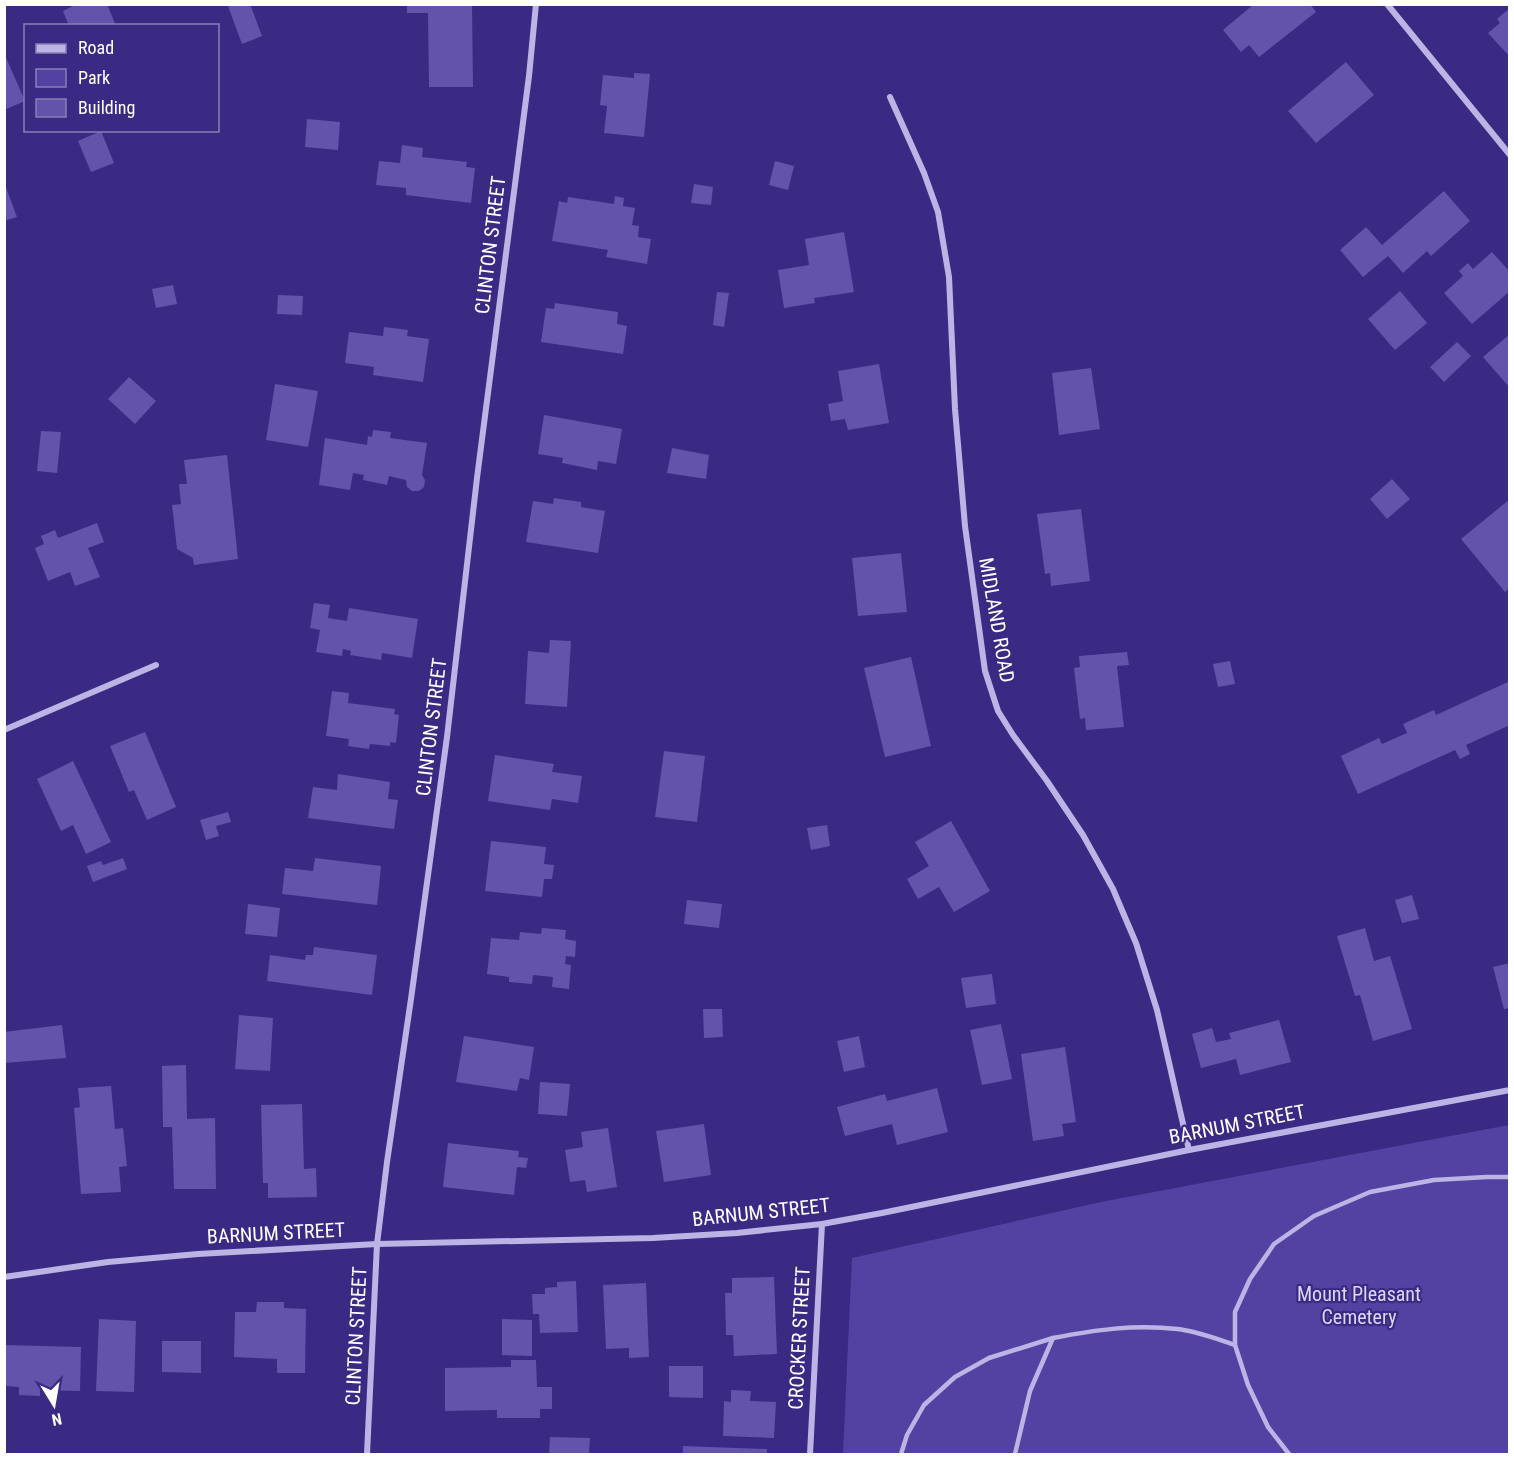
<svg xmlns="http://www.w3.org/2000/svg" width="1514" height="1459" font-family="'Roboto Condensed',sans-serif">
	<rect width="100%" height="100%" fill="#3b2a83"/>
	<!-- green -->
	<polygon fill="#5342a1" points="1509,1125 1509,1454 843,1454 852,1258 1101,1202"/>
	<!-- building -->
	<g fill="#6353ab">
		<polygon points="77,4 107,4 116,26 69,26 63,11"/>
		<polygon points="232,4 250,4 262,36 242,44 228,6"/>
		<polygon points="407,4 472,4 473,87 429,87 428,13 407,13"/>
		<polygon points="1254,4 1310,4 1316,12 1259,57 1249,45 1241,52 1223,30"/>
		<polygon points="1510,8 1510,57 1488,33 1500,23 1497,19"/>
		<polygon points="4,53 25,101 4,110"/>
		<polygon points="1346,62 1374,95 1316,143 1288,111"/>
		<polygon points="634,73 650,74 644,137 604,133 607,106 600,105 603,75 634,78"/>
		<polygon points="307,119 340,122 338,150 305,147"/>
		<polygon points="101,131 114,163 91,172 78,141"/>
		<polygon points="402,145 423,148 422,157 467,162 466,167 475,168 471,203 406,195 406,188 376,185 379,161 400,163"/>
		<polygon points="775,161 794,166 788,190 769,185"/>
		<polygon points="4,182 17,217 4,221"/>
		<polygon points="694,184 713,187 711,205 691,203"/>
		<polygon points="1444,191 1470,221 1431,256 1427,251 1403,273 1388,256 1363,277 1340,250 1366,227 1382,245"/>
		<polygon points="615,196 624,198 623,206 635,208 632,225 639,226 638,237 651,239 647,264 606,257 608,250 552,241 559,201 567,203 568,197 614,204"/>
		<polygon points="844,232 854,292 814,298 815,303 784,308 778,270 809,265 805,239"/>
		<polygon points="1492,252 1510,272 1510,291 1472,324 1444,293 1463,276 1459,271 1468,263 1473,269"/>
		<polygon points="173,285 177,304 156,308 152,289"/>
		<polygon points="1400,291 1427,323 1395,350 1368,319"/>
		<polygon points="717,292 729,293 724,327 713,325"/>
		<polygon points="278,295 303,296 302,315 277,314"/>
		<polygon points="555,303 618,312 617,324 627,326 623,354 541,342 546,308 554,309"/>
		<polygon points="384,327 408,330 407,336 429,339 423,382 373,375 374,367 345,363 349,332 383,336"/>
		<polygon points="1510,334 1510,388 1483,357"/>
		<polygon points="1457,342 1471,356 1444,382 1430,367"/>
		<polygon points="879,364 889,423 848,430 845,419 831,421 828,404 843,401 838,371"/>
		<polygon points="1091,368 1100,429 1059,435 1052,373"/>
		<polygon points="129,377 156,401 135,424 108,399"/>
		<polygon points="275,384 318,391 308,447 266,440"/>
		<polygon points="544,415 622,429 616,464 598,461 597,470 562,463 563,458 538,454"/>
		<polygon points="373,430 391,432 390,438 427,443 422,475 425,480 424,487 419,491 412,491 407,487 406,480 389,476 387,485 363,480 364,475 353,473 350,490 319,485 325,438 367,445 368,436 372,437"/>
		<polygon points="41,431 61,432 57,473 37,471"/>
		<polygon points="672,448 709,455 706,479 667,473"/>
		<polygon points="227,455 238,559 194,565 193,558 177,549 172,505 181,504 179,484 187,484 184,460"/>
		<polygon points="1392,479 1410,499 1387,519 1370,499"/>
		<polygon points="554,498 581,502 581,507 605,511 598,553 526,542 533,501 553,504"/>
		<polygon points="1510,499 1510,588 1505,592 1461,539"/>
		<polygon points="1081,509 1090,581 1051,586 1050,573 1045,574 1037,514"/>
		<polygon points="97,523 104,542 88,548 100,577 75,586 70,572 48,581 35,548 44,544 41,536 55,530 58,538"/>
		<polygon points="901,553 907,612 858,616 852,558"/>
		<polygon points="314,603 330,605 328,618 347,621 349,608 418,619 412,658 382,653 381,660 350,655 351,651 343,649 342,656 316,652 320,630 310,628"/>
		<polygon points="550,640 571,641 567,707 525,704 528,651 549,653"/>
		<polygon points="1127,652 1129,665 1117,666 1124,727 1086,730 1085,718 1080,719 1074,668 1080,667 1079,656"/>
		<polygon points="911,657 931,746 885,757 864,668"/>
		<polygon points="1230,661 1235,684 1218,687 1213,664"/>
		<polygon points="1510,681 1510,725 1466,745 1470,754 1460,759 1455,750 1358,794 1341,756 1379,738 1382,744 1407,733 1403,724 1434,710 1436,715"/>
		<polygon points="332,691 349,693 348,703 395,709 394,714 399,715 396,743 390,742 390,746 370,744 369,749 348,746 349,739 326,736"/>
		<polygon points="145,732 176,807 147,820 134,790 129,792 110,746"/>
		<polygon points="664,751 705,756 697,822 655,817"/>
		<polygon points="495,755 554,764 552,772 582,776 578,803 552,799 550,810 488,801"/>
		<polygon points="73,761 111,842 86,854 73,825 61,831 37,779"/>
		<polygon points="338,774 390,782 388,799 398,800 394,829 308,818 313,787 337,790"/>
		<polygon points="228,812 231,822 216,826 219,836 206,840 200,820"/>
		<polygon points="951,821 990,891 954,912 939,887 918,899 907,879 929,866 915,842"/>
		<polygon points="827,825 830,846 811,850 807,828"/>
		<polygon points="491,841 546,847 544,864 554,865 552,879 544,879 542,897 485,891"/>
		<polygon points="123,858 127,869 93,882 87,866 101,861 103,865"/>
		<polygon points="315,858 381,866 377,905 282,894 285,868 313,871"/>
		<polygon points="1412,895 1419,919 1402,923 1395,900"/>
		<polygon points="687,900 722,904 719,928 684,924"/>
		<polygon points="248,904 280,908 277,937 245,934"/>
		<polygon points="542,928 566,930 565,939 576,941 575,957 566,956 565,964 571,965 569,989 552,987 553,977 533,975 532,984 509,982 509,977 487,974 491,938 519,940 520,932 541,934"/>
		<polygon points="1365,928 1374,961 1390,956 1412,1029 1373,1041 1360,995 1355,996 1337,936"/>
		<polygon points="314,947 377,955 372,995 267,981 270,955 305,960 306,955 313,955"/>
		<polygon points="1510,963 1510,1008 1504,1009 1493,967"/>
		<polygon points="992,974 996,1004 966,1008 961,978"/>
		<polygon points="703,1009 722,1009 723,1037 704,1038"/>
		<polygon points="239,1015 273,1018 270,1071 235,1069"/>
		<polygon points="1279,1020 1291,1062 1240,1075 1236,1059 1201,1068 1192,1034 1212,1028 1216,1042 1231,1039 1229,1033"/>
		<polygon points="1001,1024 1012,1079 982,1085 970,1030"/>
		<polygon points="62,1025 66,1058 4,1063 4,1032"/>
		<polygon points="464,1036 534,1047 529,1080 520,1078 517,1091 456,1082"/>
		<polygon points="859,1036 865,1067 844,1072 837,1041"/>
		<polygon points="1065,1047 1076,1122 1062,1124 1064,1136 1033,1141 1021,1054"/>
		<polygon points="186,1065 187,1119 215,1118 216,1189 174,1189 172,1127 163,1127 162,1066"/>
		<polygon points="540,1082 570,1084 567,1116 538,1114"/>
		<polygon points="111,1086 115,1129 123,1128 127,1166 119,1167 121,1192 81,1194 74,1108 80,1107 78,1088"/>
		<polygon points="937,1088 948,1132 897,1145 892,1124 845,1136 837,1107 885,1094 887,1101"/>
		<polygon points="302,1104 304,1169 316,1168 317,1197 268,1198 268,1183 263,1183 261,1105"/>
		<polygon points="704,1124 711,1175 664,1182 656,1131"/>
		<polygon points="608,1128 617,1187 587,1192 585,1180 570,1182 565,1150 583,1147 581,1132"/>
		<polygon points="448,1143 519,1151 518,1157 528,1158 526,1168 517,1167 514,1195 443,1187"/>
		<polygon points="774,1277 777,1354 734,1356 733,1335 726,1335 725,1293 732,1293 732,1278"/>
		<polygon points="576,1281 578,1332 540,1333 539,1314 533,1314 532,1294 545,1294 545,1288 557,1287 557,1282"/>
		<polygon points="646,1283 649,1357 629,1358 629,1348 606,1349 603,1285"/>
		<polygon points="257,1302 284,1302 284,1308 306,1309 305,1373 277,1373 277,1359 234,1357 235,1312 256,1312"/>
		<polygon points="99,1319 136,1321 134,1392 96,1391"/>
		<polygon points="502,1319 532,1320 532,1356 502,1355"/>
		<polygon points="162,1341 201,1341 201,1373 162,1372"/>
		<polygon points="4,1345 81,1347 80,1391 40,1390 40,1396 19,1395 19,1387 4,1386"/>
		<polygon points="511,1360 536,1360 537,1387 552,1387 552,1409 540,1409 540,1418 497,1418 497,1410 445,1411 445,1368 511,1367"/>
		<polygon points="669,1366 703,1366 703,1398 669,1397"/>
		<polygon points="731,1390 751,1391 750,1401 776,1402 774,1438 723,1436 724,1401 731,1402"/>
		<polygon points="550,1437 590,1438 589,1454 549,1454"/>
		<polygon points="683,1446 767,1449 767,1454 683,1454"/>
	</g>
	<g fill="none" stroke-linecap="round" stroke-linejoin="round">
		<!-- service -->
		<g stroke="#bdb4e6" stroke-width="4.5">
			<path d="M 1053,1338 C 1095,1330 1134,1324 1177,1329 C 1197,1331 1217,1339 1235,1345"/>
			<polyline points="901,1454 907,1435 924,1405 955,1377 989,1358 1053,1338 1030,1391 1015,1454"/>
			<polyline points="1289,1454 1268,1427 1248,1385 1235,1345 1235,1312 1250,1279 1274,1244 1314,1216 1370,1192 1434,1180 1487,1177 1510,1177"/>
		</g>
		<!-- minor -->
		<g stroke="#bdb4e6" stroke-width="6">
			<polyline points="1387,4 1510,155"/>
			<polyline points="890,97 924,173 938,212 949,277 955,409 965,526 985,671 998,711 1013,735 1047,781 1083,835 1113,889 1124,915 1136,943 1157,1010 1189,1150"/>
			<polyline points="4,730 156,665"/>
			<polyline points="4,1277 108,1262 198,1254 377,1244 653,1238 737,1233 822,1224 882,1213 1189,1150 1510,1090"/>
			<polyline points="367,1454 377,1244 387,1162 411,999 447,737 477,478 529,76 536,4"/>
			<polyline points="810,1454 822,1224"/>
		</g>
	</g>
	<g text-anchor="middle" stroke-width="4.5" stroke-linejoin="round" paint-order="stroke">
		<!-- street labels -->
		<g font-size="20" fill="#fff" stroke="#3b2a83">
			<text transform="translate(490 245) rotate(-83)" y="7">CLINTON STREET</text>
			<text transform="translate(997 620) rotate(80)" y="7">MIDLAND ROAD</text>
			<text transform="translate(431 727) rotate(-83)" y="7">CLINTON STREET</text>
			<text transform="translate(1237 1124) rotate(-11)" y="7">BARNUM STREET</text>
			<text transform="translate(761 1212) rotate(-6)" y="7">BARNUM STREET</text>
			<text transform="translate(276 1233) rotate(-3)" y="7">BARNUM STREET</text>
			<text transform="translate(356 1336) rotate(-87)" y="7">CLINTON STREET</text>
			<text transform="translate(799 1338) rotate(-87)" y="7">CROCKER STREET</text>
		</g>
		<!-- park labels -->
		<g font-size="20" fill="#dcd7f5" stroke="#3b2a83">
			<text x="1359" y="1301">Mount Pleasant<tspan x="1359" dy="23">Cemetery</tspan></text>
		</g>
	</g>
	<!-- border -->
	<rect width="1514" height="1459" fill="none" stroke="#ffffff" stroke-width="12"/>
	<!-- legend -->
	<rect x="24" y="24" width="195" height="108" fill="#3b2a83" stroke="#897fb5" stroke-width="1.5"/>
	<rect x="36" y="44" width="30" height="9" fill="#bdb4e6" stroke="#897fb5" stroke-width="1.5"/>
	<text x="78" y="54" font-size="18" fill="#ffffff">Road</text>
	<rect x="36" y="69" width="30" height="18" fill="#5342a1" stroke="#897fb5" stroke-width="1.5"/>
	<text x="78" y="84" font-size="18" fill="#ffffff">Park</text>
	<rect x="36" y="99" width="30" height="18" fill="#6353ab" stroke="#897fb5" stroke-width="1.5"/>
	<text x="78" y="114" font-size="18" fill="#ffffff">Building</text>
	<!-- north arrow -->
	<g transform="translate(54 1405) rotate(169)" stroke="#3b2a83" stroke-width="4.5" paint-order="stroke">
	<path d="M0-4.5L10 22L0 15L-10 22Z" fill="#ffffff"/>
	<text y="-9" font-size="16" font-weight="bold" text-anchor="middle" fill="#ffffff">N</text>
	</g>
</svg>
